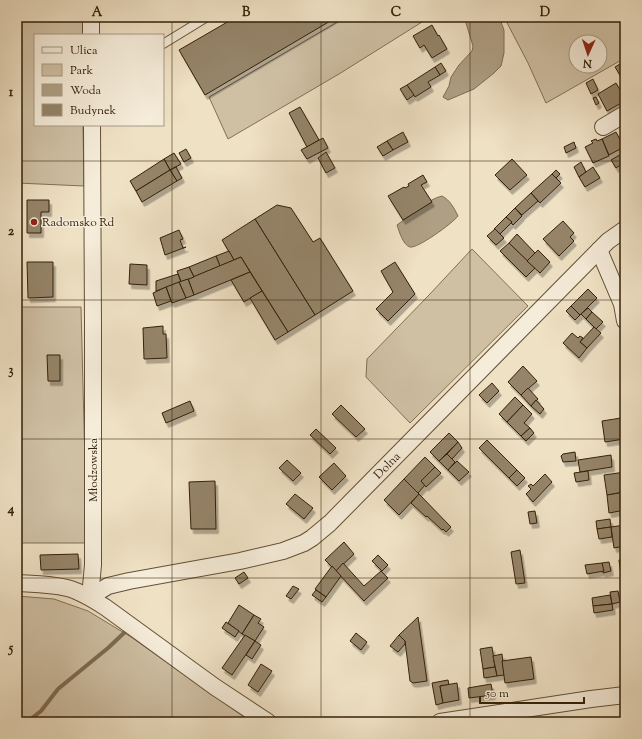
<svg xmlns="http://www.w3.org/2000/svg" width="642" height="739" font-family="'Sorts Mill Goudy',serif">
	<defs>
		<filter id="shadow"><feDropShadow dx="2.5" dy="4.5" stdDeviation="0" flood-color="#0004"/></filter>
	</defs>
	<rect width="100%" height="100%" fill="#efe1c4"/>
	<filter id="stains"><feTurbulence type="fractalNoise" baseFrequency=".005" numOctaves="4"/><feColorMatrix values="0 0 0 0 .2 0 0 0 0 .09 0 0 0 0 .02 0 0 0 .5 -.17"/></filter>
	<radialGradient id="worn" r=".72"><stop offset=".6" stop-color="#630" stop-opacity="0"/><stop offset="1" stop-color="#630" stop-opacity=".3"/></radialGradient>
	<!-- green -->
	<g fill="#cfc0a4" stroke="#827056" fill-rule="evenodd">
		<polygon points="17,17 83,17 83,35 35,35 35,125 83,125 84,186 17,183"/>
		<polygon points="346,17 430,17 339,74 228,139 209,97"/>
		<path d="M 504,17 L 625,17 L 625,58 L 546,103 L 528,63 ZM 576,42 L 600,42 L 600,66 L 576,66 Z"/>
		<polygon points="472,249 528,306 410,423 366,377 367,359 429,295"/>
		<polygon points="17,307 81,307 87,543 17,543"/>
		<polygon points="17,596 54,599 88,611 131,637 251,722 17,722"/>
	</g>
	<!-- water -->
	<g fill="#af9f84" stroke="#7e6c52">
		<polygon points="466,17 499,17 504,30 504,53 501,66 494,73 474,89 448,100 443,97 449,86 451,77 459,65 472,51 473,46 466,23"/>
		<path d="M 442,196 C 450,200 454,208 458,216 C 453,223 417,249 410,247 C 403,245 399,231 397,225 C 408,217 428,199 442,196 Z"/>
	</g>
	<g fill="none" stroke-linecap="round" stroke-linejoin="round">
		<!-- stream -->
		<polyline stroke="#7e6c52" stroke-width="4" points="27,722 41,711 58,689 108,648 125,632"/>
	</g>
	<!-- building -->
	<g fill="#958469" stroke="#342007" filter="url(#shadow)">
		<polygon points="236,17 337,17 205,95 179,50"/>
		<polygon points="432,25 438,36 439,35 447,49 432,58 424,45 420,48 413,36"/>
		<polygon points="625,61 625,75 621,77 615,67"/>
		<polygon points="441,63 446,71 440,75 435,67"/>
		<polygon points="435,67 440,75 428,82 431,87 415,97 407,85"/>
		<polygon points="593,79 598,90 591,94 586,83"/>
		<polygon points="616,83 625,98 625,101 607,111 598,94"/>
		<polygon points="407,85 414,95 407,100 400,89"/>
		<polygon points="596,97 599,103 596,105 593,98"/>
		<polygon points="300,107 319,140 307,147 289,113"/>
		<polygon points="403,132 408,142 393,150 387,141"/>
		<polygon points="616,132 624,147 609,155 602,139"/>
		<polygon points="323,138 328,148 307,159 301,150"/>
		<polygon points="596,139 597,141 602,139 609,156 593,163 585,147 593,143 591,141"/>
		<polygon points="387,141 393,150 383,156 377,147"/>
		<polygon points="574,142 576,148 566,153 564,147"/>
		<polygon points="186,149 191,158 184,162 179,153"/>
		<polygon points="326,152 335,168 326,173 318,158"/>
		<polygon points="625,152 625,162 616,168 611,160"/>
		<polygon points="174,153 181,164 170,170 164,159"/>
		<polygon points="164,159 170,170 136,191 130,181"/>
		<polygon points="512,159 527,175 510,190 495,175"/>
		<polygon points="581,162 586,172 579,177 574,167"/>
		<polygon points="176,167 182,178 177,181 170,170"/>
		<polygon points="593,167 600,178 585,187 579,177"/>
		<polygon points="170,170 177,181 142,202 136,191"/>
		<polygon points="556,170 560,174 556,178 552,174"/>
		<polygon points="552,174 561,183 540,203 531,193"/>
		<polygon points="423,175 427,182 421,185 432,202 403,220 388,196 404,187 405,188 409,186 408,184"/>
		<polygon points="531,193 538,201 522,215 515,208"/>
		<polygon points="27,200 49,200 49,212 41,212 41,233 27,233"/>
		<polygon points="277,205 291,208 313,242 320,238 353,291 315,315 255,219"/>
		<polygon points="515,208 522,216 513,225 506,217"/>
		<polygon points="506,217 512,222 500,234 494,229"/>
		<polygon points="255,219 315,315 288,332 241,257 234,260 222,240"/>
		<polygon points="563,221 574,233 570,237 574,241 559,256 543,239"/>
		<polygon points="495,229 504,238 496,245 487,236"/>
		<polygon points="179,230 183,239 180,240 183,248 186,247 165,255 160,238"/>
		<polygon points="517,234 535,253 527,261 509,243"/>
		<polygon points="509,243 535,268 526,277 500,251"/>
		<polygon points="538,250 550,262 540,273 527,261"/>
		<polygon points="229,251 234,260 220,266 216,256"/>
		<polygon points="216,256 220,266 194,277 189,267"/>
		<polygon points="241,257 250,272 194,295 188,279"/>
		<polygon points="27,262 53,262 53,297 28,298"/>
		<polygon points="395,262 415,294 388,321 376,309 393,292 381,271"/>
		<polygon points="130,264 147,265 147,285 129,284"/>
		<polygon points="189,267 194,277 181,282 177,271"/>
		<polygon points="250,272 262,291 244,302 231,280"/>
		<polygon points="178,274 181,282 156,291 156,281"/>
		<polygon points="188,279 194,295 186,298 179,282"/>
		<polygon points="179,282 186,298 172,303 166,287"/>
		<polygon points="166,287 171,301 157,306 153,293"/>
		<polygon points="588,289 597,298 580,315 571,306"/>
		<polygon points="262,291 288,332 275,340 250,298"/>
		<polygon points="571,306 580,315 575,320 566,311"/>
		<polygon points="588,308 592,312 586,319 581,314"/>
		<polygon points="592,312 603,322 596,329 586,319"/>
		<polygon points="163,326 163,334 166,334 167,358 144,359 143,328"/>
		<polygon points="594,327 601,333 587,348 580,342"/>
		<polygon points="572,333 578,338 580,336 583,338 580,342 587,348 579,358 563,343"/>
		<polygon points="47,355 60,355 60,381 48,381"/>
		<polygon points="523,366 537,381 521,395 508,382"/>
		<polygon points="492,383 499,391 487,403 479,395"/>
		<polygon points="528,388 538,399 531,406 521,395"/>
		<polygon points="515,397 523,405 507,422 499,414"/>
		<polygon points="536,400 544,409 540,414 531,406"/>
		<polygon points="190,401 194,411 166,423 162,413"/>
		<polygon points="341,405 365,429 356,437 332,414"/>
		<polygon points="523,405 532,414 524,423 530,428 521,436 507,422"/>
		<polygon points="621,418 624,439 605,442 602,421"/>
		<polygon points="530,428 534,433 526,441 521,436"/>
		<polygon points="316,429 336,448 330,454 310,435"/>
		<polygon points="449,433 458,442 439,461 430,452"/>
		<polygon points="487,440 517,470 509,478 479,448"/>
		<polygon points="458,442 462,448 452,459 447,454"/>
		<polygon points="575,452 576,461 563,462 561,456 563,454"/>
		<polygon points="447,454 455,462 448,470 439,461"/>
		<polygon points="611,455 612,467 580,472 578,460"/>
		<polygon points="425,457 435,467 421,481 425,485 418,493 404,479"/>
		<polygon points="287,460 301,473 293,481 279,468"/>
		<polygon points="457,461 469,472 459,481 448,470"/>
		<polygon points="334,463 346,476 332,490 319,477"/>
		<polygon points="435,467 441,473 426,487 421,481"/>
		<polygon points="517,470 525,478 517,486 509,478"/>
		<polygon points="588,471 589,480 576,482 574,473"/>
		<polygon points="625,472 625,492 607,495 604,475"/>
		<polygon points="545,474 552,482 533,502 526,494 531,489 528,486 531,484 533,486"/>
		<polygon points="404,479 419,494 399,515 384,500"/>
		<polygon points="215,481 216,529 191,529 189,482"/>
		<polygon points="625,492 625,510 609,513 607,495"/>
		<polygon points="295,494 313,508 304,519 286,504"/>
		<polygon points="419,494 451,527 446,532 443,529 442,530 427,516 426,517 411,503"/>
		<polygon points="535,511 537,523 530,524 528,512"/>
		<polygon points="610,519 611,527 597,529 596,521"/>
		<polygon points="625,525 625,546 614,548 611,527"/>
		<polygon points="611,527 612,537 599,539 597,529"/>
		<polygon points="344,542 354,554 336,571 325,560"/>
		<polygon points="520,550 525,583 516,584 511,552"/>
		<polygon points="78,554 79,569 41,570 40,555"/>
		<polygon points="378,555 388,565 382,571 372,561"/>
		<polygon points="625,559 625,575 621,576 619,560"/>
		<polygon points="609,562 611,571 603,573 602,563"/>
		<polygon points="343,563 364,586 381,571 388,578 364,601 336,571"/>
		<polygon points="602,563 604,571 587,574 585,565"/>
		<polygon points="332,566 341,576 326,597 315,589"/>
		<polygon points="244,572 248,578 239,584 235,578"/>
		<polygon points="622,582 625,582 625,599"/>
		<polygon points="293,586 299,589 291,599 286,596"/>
		<polygon points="316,590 326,597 322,602 312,595"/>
		<polygon points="618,591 620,602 612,604 610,592"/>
		<polygon points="610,595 612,604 593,606 592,598"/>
		<polygon points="612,604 613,610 594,613 593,606"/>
		<polygon points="239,605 254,615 242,634 228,623"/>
		<polygon points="254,615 261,619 258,623 264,627 255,641 242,634"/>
		<polygon points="418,617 427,681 413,683 410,681 405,641 399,635"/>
		<polygon points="226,622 239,631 235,637 222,628"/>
		<polygon points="356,633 367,642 361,650 350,641"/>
		<polygon points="245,635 255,641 232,675 222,668"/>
		<polygon points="399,635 405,641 405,644 398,652 390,646"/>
		<polygon points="255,641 261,645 252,659 246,655"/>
		<polygon points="492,647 495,667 483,669 480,649"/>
		<polygon points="502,654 504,675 497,676 493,656"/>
		<polygon points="531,657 534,679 505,683 502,661"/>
		<polygon points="261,664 272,671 258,692 248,685"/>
		<polygon points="495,667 497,676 484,678 483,669"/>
		<polygon points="448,680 449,685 440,686 443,703 436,705 432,683"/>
		<polygon points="457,683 459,700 443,703 440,686"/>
		<polygon points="491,684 493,695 469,698 468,688"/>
	</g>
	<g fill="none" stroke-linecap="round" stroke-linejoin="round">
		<!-- lane casing -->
		<g stroke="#635036" stroke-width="10">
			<polyline id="lane" points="163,44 207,17"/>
		</g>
		<!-- street casing -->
		<g stroke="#635036" stroke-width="18">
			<g id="street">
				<polyline points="91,17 91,35"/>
				<polyline points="603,127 625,114"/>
				<polyline points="599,250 622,304 625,321"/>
				<path d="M 17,583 C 33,584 50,584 67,588 C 80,591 94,600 105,607 L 215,687 L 268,722"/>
				<path id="s1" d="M 90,597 L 108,586 L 129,581 L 240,561 L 283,551 L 304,543 L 312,538 L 330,523 L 608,241 L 625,229"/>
				<polyline points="90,597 93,565 93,326 92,125"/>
				<polyline points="440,722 591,699 625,695"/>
			</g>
		</g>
		<!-- lane -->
		<use href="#lane" stroke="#f5ecd9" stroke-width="8"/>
		<!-- street -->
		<use href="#street" stroke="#f5ecd9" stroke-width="16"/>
	</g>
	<!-- grid -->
	<path fill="none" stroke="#342007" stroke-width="1" stroke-opacity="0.55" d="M 172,17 L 172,722M 321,17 L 321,722M 470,17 L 470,722M 17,161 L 625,161M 17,300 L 625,300M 17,439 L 625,439M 17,578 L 625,578"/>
	<!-- markers -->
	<circle fill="#8f2418" stroke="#f5ecd9" stroke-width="1.5" cx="34" cy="222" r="4"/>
	<g text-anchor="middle" stroke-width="3" stroke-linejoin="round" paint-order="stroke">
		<!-- poi labels -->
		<g font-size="12" fill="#342007" stroke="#f5ecd9" text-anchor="start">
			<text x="42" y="226">Radomsko Rd</text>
		</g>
		<!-- street labels -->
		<g font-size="12" fill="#342007" stroke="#f5ecd9">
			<text dy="4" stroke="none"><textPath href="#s1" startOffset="336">Dolna</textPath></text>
			<text transform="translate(93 470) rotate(-90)" y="4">Młodzowska</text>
		</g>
	</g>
	<!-- margin -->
	<rect width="642" height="739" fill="none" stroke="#efe1c4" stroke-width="44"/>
	<!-- legend -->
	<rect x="34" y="34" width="130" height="92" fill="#f5ecd9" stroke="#a89a85"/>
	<rect x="42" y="47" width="20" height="6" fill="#f5ecd9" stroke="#a89a85"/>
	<text x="70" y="54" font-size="12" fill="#342007">Ulica</text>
	<rect x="42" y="64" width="20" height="12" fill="#cfc0a4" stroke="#a89a85"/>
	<text x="70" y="74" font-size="12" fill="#342007">Park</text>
	<rect x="42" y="84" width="20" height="12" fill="#af9f84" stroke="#a89a85"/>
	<text x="70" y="94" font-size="12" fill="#342007">Woda</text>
	<rect x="42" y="104" width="20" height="12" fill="#958469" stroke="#a89a85"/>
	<text x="70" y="114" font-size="12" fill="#342007">Budynek</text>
	<!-- north arrow -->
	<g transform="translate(588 54) rotate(183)"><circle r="19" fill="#f5ecd9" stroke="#a89a85"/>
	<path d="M0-3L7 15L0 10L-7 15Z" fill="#8f2418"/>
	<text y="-6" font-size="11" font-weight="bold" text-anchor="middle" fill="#342007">N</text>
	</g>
	<!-- scale -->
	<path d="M480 697v6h104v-6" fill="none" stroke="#342007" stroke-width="2"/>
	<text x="486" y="697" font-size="12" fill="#342007" stroke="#f5ecd9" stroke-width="3" paint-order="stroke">50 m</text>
	<rect x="22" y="22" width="598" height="695" fill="none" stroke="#342007" stroke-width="1.5"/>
	<g font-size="13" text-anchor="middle" font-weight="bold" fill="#342007">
		<text x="97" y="16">A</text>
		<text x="246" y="16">B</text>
		<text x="396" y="16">C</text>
		<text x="545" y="16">D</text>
		<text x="11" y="96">1</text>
		<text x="11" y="235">2</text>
		<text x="11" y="374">3</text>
		<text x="11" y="513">4</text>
		<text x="11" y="652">5</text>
	</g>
	<rect width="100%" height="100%" filter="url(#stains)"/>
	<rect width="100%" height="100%" fill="url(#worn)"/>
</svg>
